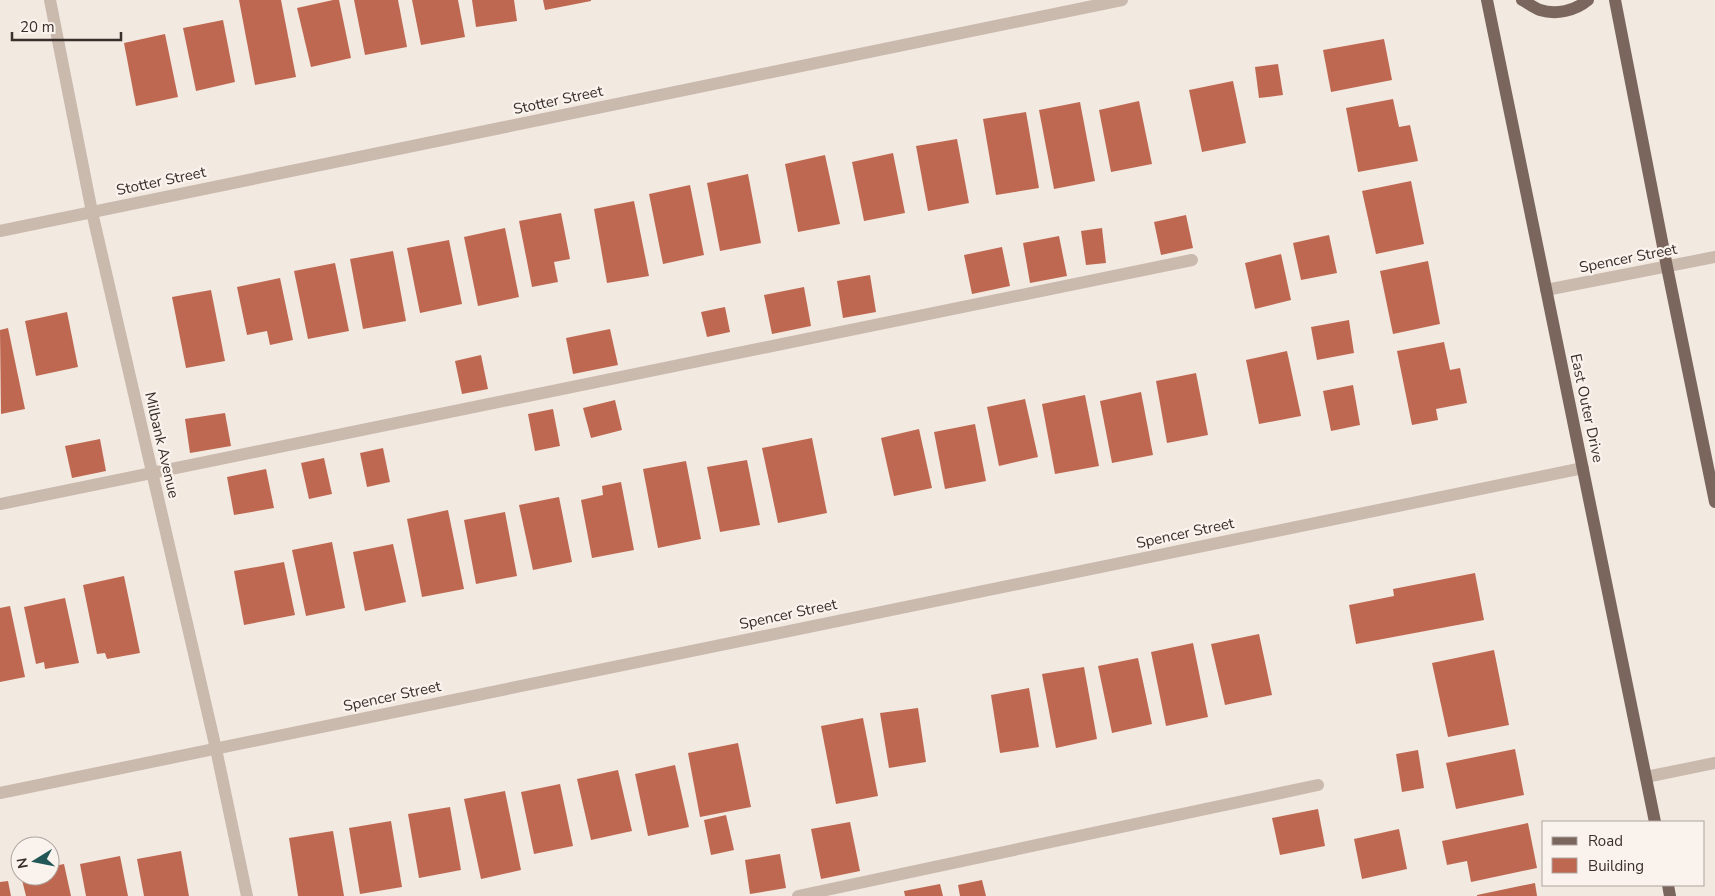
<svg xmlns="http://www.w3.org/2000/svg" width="1715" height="896" font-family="'Nunito Sans',sans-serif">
	<rect width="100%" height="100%" fill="#f2e9e1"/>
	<!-- building -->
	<g fill="#bf6851">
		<polygon points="239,0 281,0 296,77 255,85"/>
		<polygon points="333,0 339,0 351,58 311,67 297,8"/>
		<polygon points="354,0 398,0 407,47 365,55"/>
		<polygon points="412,0 458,0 465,37 421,45"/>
		<polygon points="472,0 514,0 517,21 476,27"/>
		<polygon points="543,0 591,0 591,1 545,10"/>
		<polygon points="223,20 235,82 196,91 183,28"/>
		<polygon points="165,34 178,97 136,106 124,43"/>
		<polygon points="1384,39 1392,80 1331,92 1323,50"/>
		<polygon points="1278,64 1283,95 1259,98 1255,67"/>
		<polygon points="1233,81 1246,143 1202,152 1189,90"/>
		<polygon points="1393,99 1399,127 1410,125 1418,161 1358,172 1346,108"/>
		<polygon points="1139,101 1152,164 1111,172 1099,110"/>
		<polygon points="1080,102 1095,181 1054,189 1039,110"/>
		<polygon points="1026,112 1039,188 996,195 983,119"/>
		<polygon points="957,139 969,203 928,211 916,146"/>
		<polygon points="893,153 905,213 864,221 852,162"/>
		<polygon points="825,155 840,224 798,232 785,164"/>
		<polygon points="748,174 761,243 720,251 707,183"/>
		<polygon points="1411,181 1424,244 1376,254 1362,191"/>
		<polygon points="690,185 704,255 663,264 649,194"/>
		<polygon points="634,201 649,276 607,283 594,209"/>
		<polygon points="561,213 570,259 554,262 558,282 532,287 519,221"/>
		<polygon points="1186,215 1193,248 1161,255 1154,222"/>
		<polygon points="505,228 519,297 478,306 464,237"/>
		<polygon points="1102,228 1106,263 1086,265 1081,231"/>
		<polygon points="1329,235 1337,273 1301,280 1293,243"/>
		<polygon points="1059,236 1067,276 1030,283 1023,243"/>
		<polygon points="449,240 462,304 420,313 407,248"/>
		<polygon points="1002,247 1010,286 972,294 964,255"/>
		<polygon points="393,251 406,321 363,329 350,259"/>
		<polygon points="1281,254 1291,300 1255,309 1245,263"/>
		<polygon points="1428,261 1440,324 1393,334 1380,271"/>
		<polygon points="335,263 349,331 308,339 294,271"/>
		<polygon points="870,275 876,312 843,318 837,281"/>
		<polygon points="280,278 293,340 270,345 267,331 247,335 237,287"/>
		<polygon points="804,287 811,326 772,334 764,295"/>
		<polygon points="211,290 225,361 186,368 172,297"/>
		<polygon points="725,307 730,332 707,337 701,312"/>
		<polygon points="67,312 78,367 36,376 25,321"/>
		<polygon points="1349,320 1354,353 1317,360 1311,327"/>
		<polygon points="8,328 25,409 1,414 0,330"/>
		<polygon points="610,329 618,365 573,374 566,338"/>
		<polygon points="1444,342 1450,370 1460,368 1467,403 1436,409 1438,420 1412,425 1397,351"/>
		<polygon points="1287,351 1301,416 1259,424 1246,360"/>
		<polygon points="481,355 488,389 462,394 455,361"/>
		<polygon points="1196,373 1208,435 1167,443 1156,381"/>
		<polygon points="1353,385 1360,425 1331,431 1323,391"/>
		<polygon points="1141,392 1153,455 1112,463 1100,401"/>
		<polygon points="1085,395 1099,466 1055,474 1042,404"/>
		<polygon points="1025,399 1038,457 999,466 987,407"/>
		<polygon points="615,400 622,430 591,438 583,408"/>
		<polygon points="553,409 560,446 535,451 528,414"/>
		<polygon points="225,413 231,446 190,453 185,419"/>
		<polygon points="975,424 986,481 945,489 934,432"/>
		<polygon points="919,429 932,488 894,496 881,438"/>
		<polygon points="812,438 827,513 778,523 762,448"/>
		<polygon points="100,439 106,471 72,478 65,446"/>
		<polygon points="383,448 390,482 367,487 360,453"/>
		<polygon points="324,458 332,494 309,499 301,463"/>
		<polygon points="747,460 760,525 720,532 707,467"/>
		<polygon points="686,461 701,539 658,548 643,469"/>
		<polygon points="266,469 274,508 234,515 227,477"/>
		<polygon points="621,482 634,550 592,558 581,500 603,495 602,486"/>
		<polygon points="559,497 572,562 533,570 519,505"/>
		<polygon points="448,510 464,589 422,597 407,519"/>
		<polygon points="505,512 517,576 476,584 464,520"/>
		<polygon points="332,542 345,608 306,616 292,550"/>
		<polygon points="393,544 406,602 365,611 353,552"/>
		<polygon points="284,562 295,615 244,625 234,571"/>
		<polygon points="1475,573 1484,620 1356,644 1349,605 1394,596 1393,589"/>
		<polygon points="124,576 140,653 107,659 105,653 97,654 83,585"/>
		<polygon points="65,598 79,663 45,669 44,662 36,664 24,607"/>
		<polygon points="10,606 25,677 0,682 0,608"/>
		<polygon points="1259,634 1272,695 1225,705 1211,644"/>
		<polygon points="1193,643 1208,717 1166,726 1151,652"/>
		<polygon points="1494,650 1509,725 1448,737 1432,663"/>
		<polygon points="1138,658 1152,724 1112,733 1098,666"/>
		<polygon points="1084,667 1097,739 1056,748 1042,674"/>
		<polygon points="1029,688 1039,747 1000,753 991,695"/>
		<polygon points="918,708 926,762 889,768 880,713"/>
		<polygon points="863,718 878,796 836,804 821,726"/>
		<polygon points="738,743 751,807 700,817 688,753"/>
		<polygon points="1515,749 1524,795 1456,809 1446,763"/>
		<polygon points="1418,750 1424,788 1402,792 1396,754"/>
		<polygon points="675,765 689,827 648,836 635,774"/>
		<polygon points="618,770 632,831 591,840 577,779"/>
		<polygon points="560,784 573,846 534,854 521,792"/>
		<polygon points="505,791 521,870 481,879 464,799"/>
		<polygon points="450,807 461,870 419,878 408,814"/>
		<polygon points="1318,809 1325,846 1280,855 1272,818"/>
		<polygon points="726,815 734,850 711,855 704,820"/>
		<polygon points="391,821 402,887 360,894 349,828"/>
		<polygon points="850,822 860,871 821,879 811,829"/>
		<polygon points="1528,823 1537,868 1471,882 1467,861 1447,865 1442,841"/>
		<polygon points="1399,829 1407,869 1362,879 1354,839"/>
		<polygon points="333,831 344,896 298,896 289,838"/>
		<polygon points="181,851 189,896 144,896 137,859"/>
		<polygon points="780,854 786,888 750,894 745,860"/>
		<polygon points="120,856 128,896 86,896 80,864"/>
		<polygon points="64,864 71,896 26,896 21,876 50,876 50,867"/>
		<polygon points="982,880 986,896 960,896 958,885"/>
		<polygon points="8,881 11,896 0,896 0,882"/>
		<polygon points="1535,883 1537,896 1477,896 1477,895"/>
		<polygon points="940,884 943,896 905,896 904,891"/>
	</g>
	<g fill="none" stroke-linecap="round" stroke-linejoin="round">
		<!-- minor -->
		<g stroke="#cab9ad" stroke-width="12">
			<polyline points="50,0 92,212 216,749 247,896"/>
			<polyline points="0,231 1122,0"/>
			<polyline points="1546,290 1715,257"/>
			<polyline points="0,504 1192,260"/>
			<polyline points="1646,777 1715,763"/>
			<polyline points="0,793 1583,468"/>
			<polyline points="798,896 1318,785"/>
		</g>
		<!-- major -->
		<g stroke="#7a665d" stroke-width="12">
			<polyline points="1487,0 1655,822"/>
			<path d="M 1522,0 C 1528,3 1534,8 1540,10 C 1556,15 1575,11 1588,0"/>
			<polyline points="1615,0 1667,267 1715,502"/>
			<polyline points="1668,885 1670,896"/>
		</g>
	</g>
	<g text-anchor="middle" stroke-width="4.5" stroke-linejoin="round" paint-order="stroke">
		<!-- street labels -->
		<g font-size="15" fill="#392f2b" stroke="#faf3ed">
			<text transform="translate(558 100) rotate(-12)" y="5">Stotter Street</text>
			<text transform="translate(161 181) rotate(-12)" y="5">Stotter Street</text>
			<text transform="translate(1628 258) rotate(-11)" y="5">Spencer Street</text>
			<text transform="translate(1587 408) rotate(78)" y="5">East Outer Drive</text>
			<text transform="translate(162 445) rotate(77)" y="5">Milbank Avenue</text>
			<text transform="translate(1185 533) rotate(-12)" y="5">Spencer Street</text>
			<text transform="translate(788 614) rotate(-12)" y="5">Spencer Street</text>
			<text transform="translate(392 696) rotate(-12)" y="5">Spencer Street</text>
		</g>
	</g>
	<!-- legend -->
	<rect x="1542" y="821" width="162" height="65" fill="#faf3ed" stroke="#ada59f"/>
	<rect x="1552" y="837" width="25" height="8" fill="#7a665d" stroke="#ada59f"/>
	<text x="1588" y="846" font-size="15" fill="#392f2b">Road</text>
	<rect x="1552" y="858" width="25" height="15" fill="#bf6851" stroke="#ada59f"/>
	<text x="1588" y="871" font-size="15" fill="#392f2b">Building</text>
	<!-- north arrow -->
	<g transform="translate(35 861) rotate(260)"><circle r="24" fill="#faf3ed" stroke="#ada59f"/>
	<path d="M0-4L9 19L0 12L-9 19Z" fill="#225758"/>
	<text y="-8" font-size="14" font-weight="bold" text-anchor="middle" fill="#392f2b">N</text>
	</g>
	<!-- scale -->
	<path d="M12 32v8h109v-8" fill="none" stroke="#392f2b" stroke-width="2.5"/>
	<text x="20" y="32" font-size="15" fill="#392f2b" stroke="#faf3ed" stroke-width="4" paint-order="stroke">20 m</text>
</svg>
